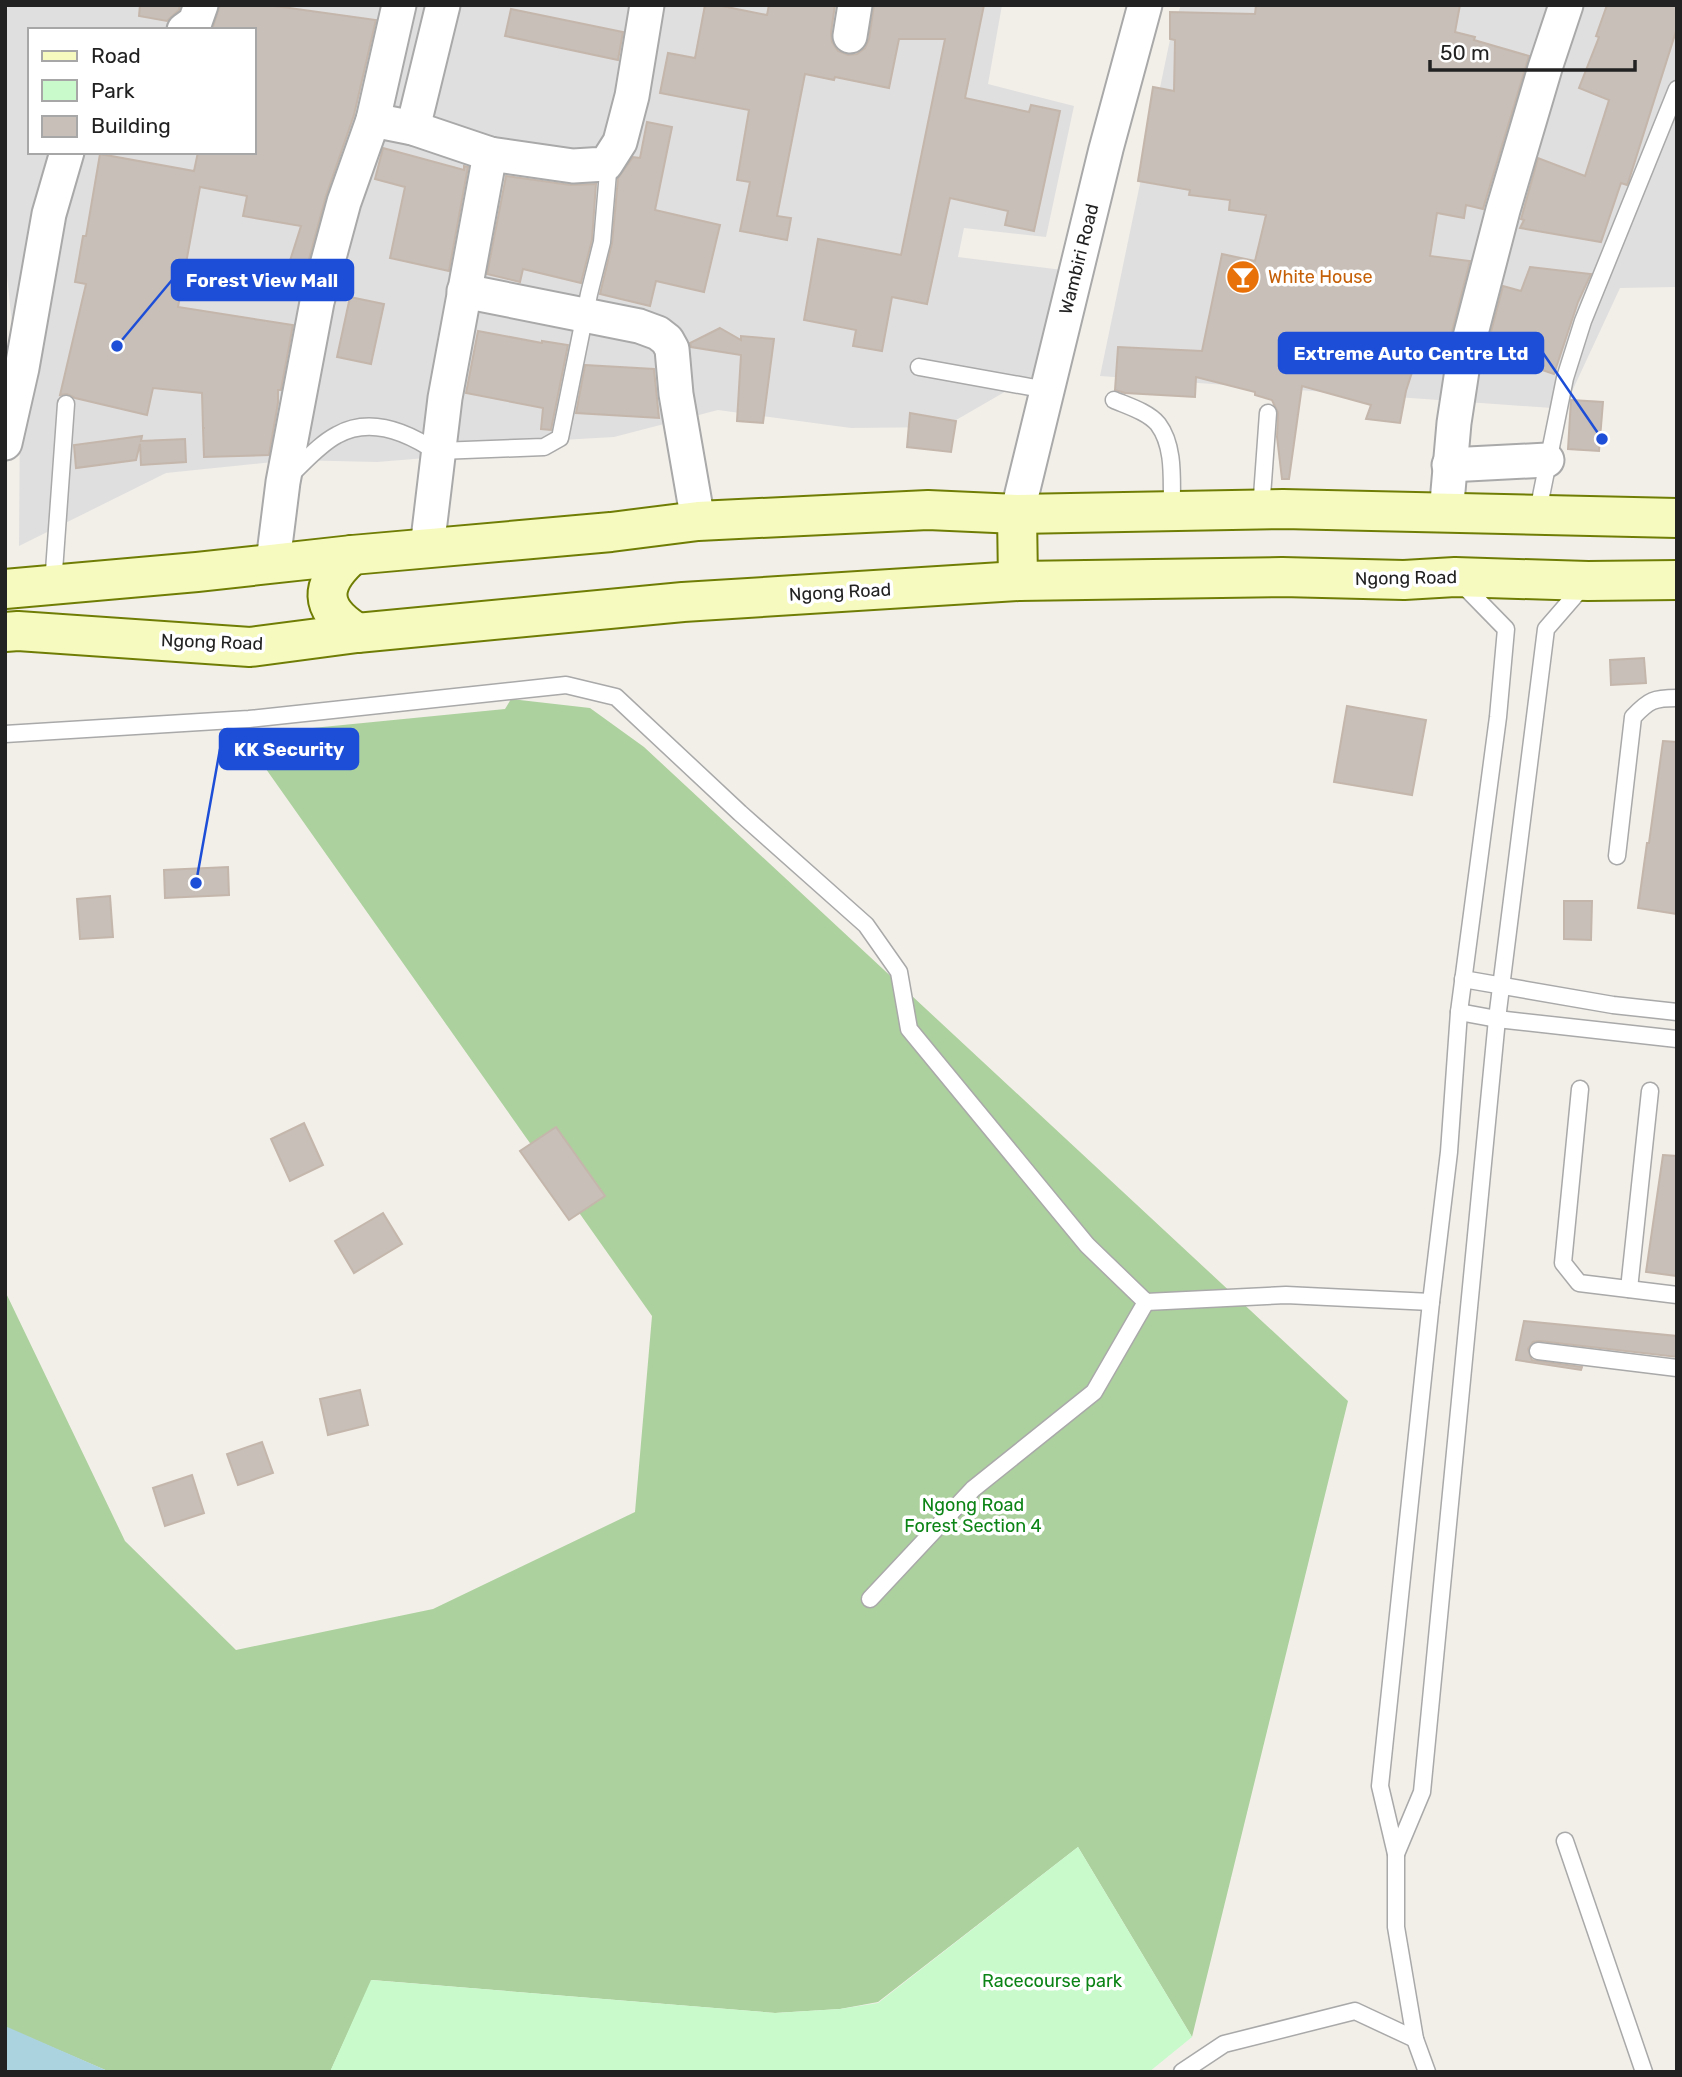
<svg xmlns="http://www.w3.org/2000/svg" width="1682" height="2077" font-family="Rubik,sans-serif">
	<rect width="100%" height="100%" fill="#f2efe9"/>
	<!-- residential -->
	<g fill="#e0dfdf" fill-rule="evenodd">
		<path d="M 8,5 L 1002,5 L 988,84 L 1074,106 L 1046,237 L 964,228 L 958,257 L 1063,270 L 1048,367 L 944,427 L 851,428 L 718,410 L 614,437 L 509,443 L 426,458 L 377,462 L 292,460 L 166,473 L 19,546 L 20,402 L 5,256 L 5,19 ZM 30,30 L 254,30 L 254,152 L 30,152 Z"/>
		<polygon points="1181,5 1677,5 1677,287 1620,288 1568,400 1566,409 1100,376 1172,30"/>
	</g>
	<!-- forest -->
	<polygon fill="#add19e" points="511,699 590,708 644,747 1348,1401 1192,2037 1078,1847 878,2002 840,2009 775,2013 372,1980 330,2072 110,2072 5,2027 5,1291 125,1541 236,1650 433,1609 635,1512 652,1316 242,735 505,709"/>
	<!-- park -->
	<polygon fill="#c8facc" points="1078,1847 1192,2037 1149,2072 330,2072 371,1980 775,2013 840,2009 878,2003"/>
	<!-- water -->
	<polygon fill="#aad3df" points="5,2026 110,2072 5,2072"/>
	<!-- building -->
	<g fill="#c7bfb8" stroke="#c4b6ab" stroke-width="2">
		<polygon points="140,5 180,5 179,10 167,21 139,16"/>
		<polygon points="220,5 268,5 376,20 354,115 326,196 305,274 288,267 301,226 243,216 247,196 200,187 178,307 293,325 281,390 278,390 278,403 269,455 204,457 203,428 205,428 203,428 202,393 153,388 147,415 75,398 67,394 60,395 86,284 75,282 83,236 86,236 100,154 194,171 198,152 254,152 254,30 212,30"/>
		<polygon points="705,5 717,5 767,15 769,5 835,5 831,33 832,42 838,51 848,55 857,54 865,48 869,39 874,5 984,5 965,98 1029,112 1031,105 1060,111 1034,231 1005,225 1008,211 950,198 927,304 892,297 882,351 853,346 856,330 804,320 818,239 901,255 945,39 899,39 889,88 835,77 834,80 805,74 777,216 791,218 787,240 740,231 750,182 737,180 749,110 660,93 668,53 695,58"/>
		<polygon points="1256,5 1460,5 1455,32 1475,37 1474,40 1529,56 1483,209 1466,205 1464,218 1437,213 1430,256 1470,261 1448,347 1423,338 1406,391 1400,423 1366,419 1371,405 1302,386 1289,479 1282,479 1277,437 1278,413 1272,400 1255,395 1255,392 1196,377 1195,397 1125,393 1115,390 1118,347 1202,351 1222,254 1255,261 1266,215 1229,210 1230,200 1189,195 1190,190 1138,181 1153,87 1174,91 1175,40 1170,39 1170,12 1255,14"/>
		<polygon points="1607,5 1677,5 1677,28 1628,183 1627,185 1621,183 1601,242 1520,228 1524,220 1521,219 1538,158 1585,176 1609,100 1579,88 1599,37 1596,36"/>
		<polygon points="511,9 623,32 618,60 505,36"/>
		<polygon points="647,122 672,127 655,210 720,225 704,292 656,281 650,306 600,294 612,243 618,178 633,157 640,158"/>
		<polygon points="383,148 464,170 464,166 468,167 449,271 390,258 405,187 375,179"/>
		<polygon points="506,176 571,185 596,184 592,240 581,283 523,269 520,282 487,274"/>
		<polygon points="1530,267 1591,274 1578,302 1554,374 1486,351 1503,286 1521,291"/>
		<polygon points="350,297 384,304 371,364 337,357"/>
		<polygon points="720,328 741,340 741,336 774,339 763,423 737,421 741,355 691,347 690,343"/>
		<polygon points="478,331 542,343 542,341 568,345 551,430 541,429 543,408 466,393"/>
		<polygon points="585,365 654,369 659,418 576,413"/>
		<polygon points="1571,400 1603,402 1599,451 1568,449"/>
		<polygon points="910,413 956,421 951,452 907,447"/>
		<polygon points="142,436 141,441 185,439 186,462 141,465 140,444 136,460 76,468 74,445"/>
		<polygon points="1644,658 1646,683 1611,685 1610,660"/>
		<polygon points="1347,706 1426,720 1412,795 1334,782"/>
		<polygon points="1663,741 1677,742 1677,914 1638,908 1647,843 1649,843"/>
		<polygon points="228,867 229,895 165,898 164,870"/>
		<polygon points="110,896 113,937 80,939 77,899"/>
		<polygon points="1564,901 1592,901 1591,940 1564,939"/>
		<polygon points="304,1123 323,1165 290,1181 271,1139"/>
		<polygon points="556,1127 605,1196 569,1220 520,1151"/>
		<polygon points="1663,1155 1677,1156 1677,1276 1646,1272"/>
		<polygon points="383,1213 402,1244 354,1273 335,1241"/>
		<polygon points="1524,1321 1677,1336 1677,1357 1539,1341 1533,1342 1528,1349 1532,1360 1582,1367 1581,1370 1516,1360"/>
		<polygon points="360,1390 368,1425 328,1435 320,1399"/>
		<polygon points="262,1442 273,1473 238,1485 227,1454"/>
		<polygon points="192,1475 204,1513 165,1526 153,1488"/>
	</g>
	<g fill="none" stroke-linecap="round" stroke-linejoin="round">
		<!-- lane casing -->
		<g stroke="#a9a9a9" stroke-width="19">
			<g id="lane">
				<polyline points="919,367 1047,390"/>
				<path d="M 1114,400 C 1128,406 1148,412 1158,424 C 1176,448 1171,484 1172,512"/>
				<polyline points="439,451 544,447 560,438 589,294 602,242 609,161"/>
				<path d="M 287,478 C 303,464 318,445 337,435 C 371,416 409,433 438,453"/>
				<polyline points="1261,510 1268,413"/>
				<polyline points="1537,516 1565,378 1583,321 1677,89"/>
				<polyline points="53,585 66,404"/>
				<polyline points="5,734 249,719 566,685 616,697 740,813 866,925 899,972 909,1029 1087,1245 1146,1302 1286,1295 1431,1302"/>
				<path d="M 1617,856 L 1633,717 C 1649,700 1654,698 1677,698"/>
				<polyline points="1463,979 1613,1005 1677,1012"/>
				<polyline points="1459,1012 1497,1019 1677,1039"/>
				<polyline points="1580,1089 1563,1263 1579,1283 1677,1295"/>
				<polyline points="1629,1289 1650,1091"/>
				<polyline points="1538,1351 1677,1368"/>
				<polyline points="870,1599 973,1489 1094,1392 1146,1302"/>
				<polyline points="1565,1841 1644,2072"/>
				<polyline points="1396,1854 1422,1792 1497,1019 1546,629 1585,584"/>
				<polyline points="1182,2072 1224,2044 1355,2011 1415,2039"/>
				<polyline points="1427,2072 1415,2039 1396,1927 1396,1854 1380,1786 1431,1302 1449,1152 1459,1012 1498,717 1506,629 1461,583"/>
			</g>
		</g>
		<!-- street casing -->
		<g stroke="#a9a9a9" stroke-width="37">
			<g id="street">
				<polyline points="184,30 195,22 201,5"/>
				<polyline points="850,36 855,5"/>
				<polyline points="373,120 413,128 490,154 445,398 427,548"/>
				<polyline points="413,128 443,5"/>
				<polyline points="490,154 573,166 606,164 620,142 632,96 647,5"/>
				<polyline points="464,291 639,326 658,333 667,340 672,349 676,394 698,521"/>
				<polyline points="5,443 22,368 49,214 67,152"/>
				<polyline points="1449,465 1547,460"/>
				<polyline points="1017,514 1106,149 1145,5"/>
				<polyline points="1446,514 1454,423 1463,364 1503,210 1545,68 1566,5"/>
				<polyline points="273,562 283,482 317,302 344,202 373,120 399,5"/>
			</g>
		</g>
		<!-- secondary casing -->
		<g stroke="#707d05" stroke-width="42">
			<g id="secondary">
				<polyline points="1017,514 1018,581"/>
				<path d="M 352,555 C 319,585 318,608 357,633"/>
				<polyline points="5,589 197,572 352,555 611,532 698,521 928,510 1017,514 1283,509 1677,518"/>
				<polyline points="5,632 18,631 250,647 357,633 683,602 1018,581 1282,577 1404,580 1455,577 1588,581 1677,580"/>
			</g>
		</g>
		<!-- lane -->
		<use href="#lane" stroke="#fff" stroke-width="16"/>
		<!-- street -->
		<use href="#street" stroke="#fff" stroke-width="33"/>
		<!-- secondary -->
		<use href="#secondary" stroke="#f7fabf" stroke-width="38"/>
	</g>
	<!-- icons -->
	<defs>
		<g id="bar-disc" transform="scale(1.75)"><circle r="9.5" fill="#e8710a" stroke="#fff"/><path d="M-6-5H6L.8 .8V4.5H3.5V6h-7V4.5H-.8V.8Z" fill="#fff"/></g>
	</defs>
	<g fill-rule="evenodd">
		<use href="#bar-disc" x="1243" y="277"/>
	</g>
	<g text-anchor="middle" stroke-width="7" stroke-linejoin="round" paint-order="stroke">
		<!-- street labels -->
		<g font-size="18" fill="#222" stroke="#fff">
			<text transform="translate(1079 259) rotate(-76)" y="6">Wambiri Road</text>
			<text transform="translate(1406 578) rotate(-1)" y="6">Ngong Road</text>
			<text transform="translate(840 592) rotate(-3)" y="6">Ngong Road</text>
			<text transform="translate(212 642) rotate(2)" y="6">Ngong Road</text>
		</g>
		<!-- food labels -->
		<g font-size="18" fill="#c56008" stroke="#fff" text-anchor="start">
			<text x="1268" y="283">White House</text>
		</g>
		<!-- park labels -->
		<g font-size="18" fill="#0c8416" stroke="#fff">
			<text x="973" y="1511">Ngong Road<tspan x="973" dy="21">Forest Section 4</tspan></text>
			<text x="1052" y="1987">Racecourse park</text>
		</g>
	</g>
	<!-- callouts -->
	<path fill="none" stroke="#1d4ed8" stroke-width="2.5" d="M117 346L172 280M1602 439L1543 353M196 883L220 749"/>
	<g fill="#1d4ed8" stroke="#fff" stroke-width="2.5">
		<circle cx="117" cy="346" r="7"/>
		<circle cx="1602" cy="439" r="7"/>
		<circle cx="196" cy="883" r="7"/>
	</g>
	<g fill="#1d4ed8" stroke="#1d4ed8" stroke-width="2.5">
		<rect x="172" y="260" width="181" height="40" rx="7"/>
		<rect x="1279" y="333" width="264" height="40" rx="7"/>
		<rect x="220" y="729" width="138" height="40" rx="7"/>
	</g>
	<g font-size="19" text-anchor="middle" font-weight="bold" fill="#fff">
		<text x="262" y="287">Forest View Mall</text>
		<text x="1411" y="360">Extreme Auto Centre Ltd</text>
		<text x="289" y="756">KK Security</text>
	</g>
	<!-- border -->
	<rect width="1682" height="2077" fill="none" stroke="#222222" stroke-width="14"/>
	<!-- legend -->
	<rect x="28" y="28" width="228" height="126" fill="#ffffff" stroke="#a7a7a7" stroke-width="2"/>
	<rect x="42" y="51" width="35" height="10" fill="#f7fabf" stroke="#a7a7a7" stroke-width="2"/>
	<text x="91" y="63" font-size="21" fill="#222222">Road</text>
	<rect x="42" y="80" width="35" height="21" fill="#c8facc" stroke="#a7a7a7" stroke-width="2"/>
	<text x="91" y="98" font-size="21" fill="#222222">Park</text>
	<rect x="42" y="116" width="35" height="21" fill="#c7bfb8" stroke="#a7a7a7" stroke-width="2"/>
	<text x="91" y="133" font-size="21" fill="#222222">Building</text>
	<!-- scale -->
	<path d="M1430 60v10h205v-10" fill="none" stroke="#222222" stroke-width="3.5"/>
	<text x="1440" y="60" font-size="21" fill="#222222" stroke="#ffffff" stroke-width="5" paint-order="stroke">50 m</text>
</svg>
